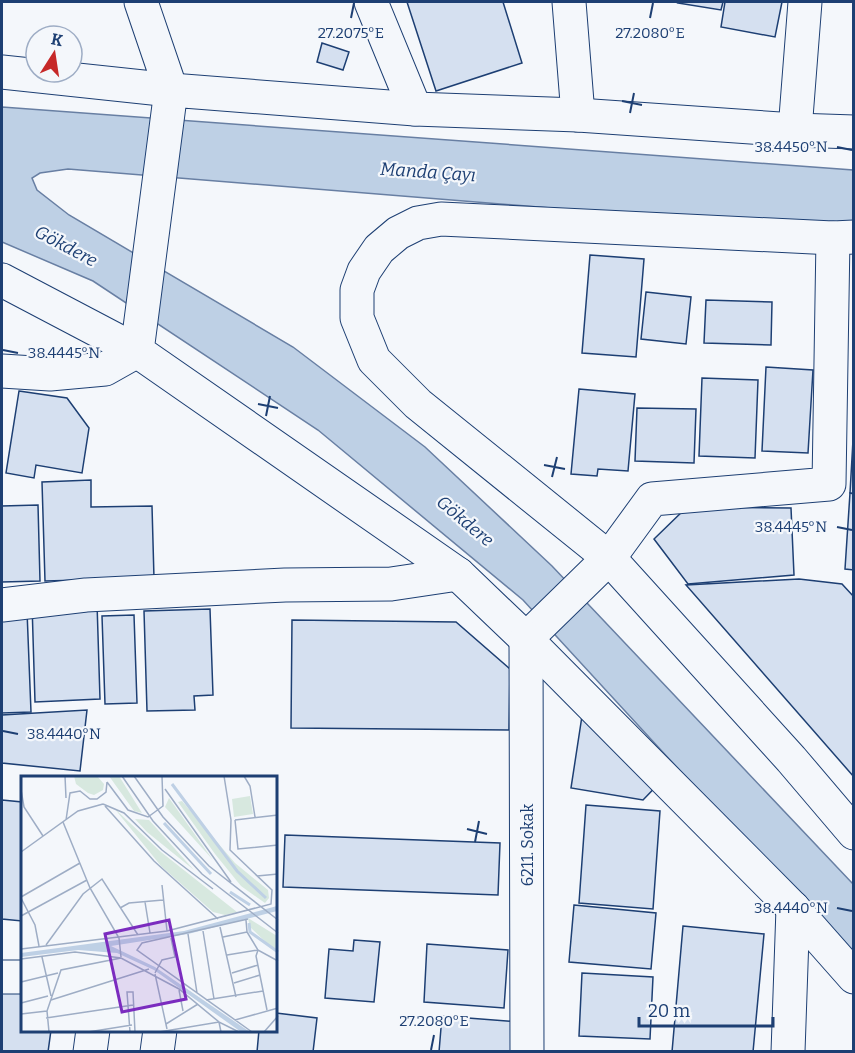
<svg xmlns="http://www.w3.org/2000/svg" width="855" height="1053" font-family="Bitter,serif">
	<rect width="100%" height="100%" fill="#f4f7fb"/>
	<!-- water -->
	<polygon fill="#bed0e5" stroke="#687fa3" stroke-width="1.5" points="2,107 853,170 853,230 835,231 68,169 40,173 32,178 37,190 69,215 293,347 425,447 552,566 853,884 853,959 523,600 318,430 93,281 2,242"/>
	<!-- building -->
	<g fill="#d5e0f0" stroke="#1d3f73" stroke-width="1.5">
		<polygon points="407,2 503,2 522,63 436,91"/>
		<polygon points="679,2 723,2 721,10 678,3"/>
		<polygon points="725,2 782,2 775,37 721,27"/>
		<polygon points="322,43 349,52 343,70 317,62"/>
		<polygon points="590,255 644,259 636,357 582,353"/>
		<polygon points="646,292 691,297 686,344 641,339"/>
		<polygon points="706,300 772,302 771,345 704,343"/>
		<polygon points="766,367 813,370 808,453 762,451"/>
		<polygon points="702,378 758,380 755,458 699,456"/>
		<polygon points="579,389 635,394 628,471 598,469 597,476 571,474"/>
		<polygon points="19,391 67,398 89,428 82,473 36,465 34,478 6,473"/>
		<polygon points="637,408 696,409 694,463 635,461"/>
		<polygon points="853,440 854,440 854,494 850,493"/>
		<polygon points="91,480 91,507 152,506 154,578 45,581 42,482"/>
		<polygon points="850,493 854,494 854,570 845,569"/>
		<polygon points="38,505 40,581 2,582 2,506"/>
		<polygon points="687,507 791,508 794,575 688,584 654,539"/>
		<polygon points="799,579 842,584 854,597 854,777 686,585"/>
		<polygon points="97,603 100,699 35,702 32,604"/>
		<polygon points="210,609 213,695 194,696 195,710 147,711 144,611"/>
		<polygon points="27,611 31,712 2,713 2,612"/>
		<polygon points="134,615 137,703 105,704 102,616"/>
		<polygon points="292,620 456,622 510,669 509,730 291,728"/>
		<polygon points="87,710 80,771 2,763 2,715"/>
		<polygon points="582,716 668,774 643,800 571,788"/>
		<polygon points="2,800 22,802 22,921 2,919"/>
		<polygon points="586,805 660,811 653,909 579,903"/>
		<polygon points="285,835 500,843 498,895 283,887"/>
		<polygon points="574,905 656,913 651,969 569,962"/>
		<polygon points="683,926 764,934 753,1052 672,1052"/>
		<polygon points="354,940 380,942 374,1002 325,998 329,949 353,951"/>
		<polygon points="427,944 508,950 504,1008 424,1002"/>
		<polygon points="582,973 653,977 650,1039 579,1036"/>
		<polygon points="2,989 22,992 22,1030 51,1030 48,1052 2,1052"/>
		<polygon points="276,1013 317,1018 313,1052 257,1052 259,1030 276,1030"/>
		<polygon points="442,1016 520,1022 517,1052 439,1052"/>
	</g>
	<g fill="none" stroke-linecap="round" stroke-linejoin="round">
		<!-- street casing -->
		<g stroke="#1d3f73" stroke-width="35">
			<g id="street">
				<polyline points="371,2 415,109"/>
				<polyline points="569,2 578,115"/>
				<polyline points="2,72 171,90 141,2"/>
				<polyline points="795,130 805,2"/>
				<polyline points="854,237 833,238 441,219 418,223 398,233 379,249 364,271 357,290 357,318 374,360 418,404 609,558 791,759 854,833"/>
				<polyline points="2,280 137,351"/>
				<polyline points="2,371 50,374 105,369 137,351"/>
				<polyline points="2,605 86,595 285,585 391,584 458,574"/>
				<polyline points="526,639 609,558 652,499 829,484 833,238"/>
				<polyline points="2,977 22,977"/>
				<polyline points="90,1052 93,1030"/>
				<polyline points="157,1052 160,1030"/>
				<polyline points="788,1052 793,908"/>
			</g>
		</g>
		<!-- secondary casing -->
		<g stroke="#1d3f73" stroke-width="35">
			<g id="secondary">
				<polyline points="854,132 795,130 578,115 415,109 171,90 137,351 458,574 526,639 793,908 854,977"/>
				<polyline points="526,639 527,1052"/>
			</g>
		</g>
		<!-- street -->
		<use href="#street" stroke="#f4f7fb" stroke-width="33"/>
		<!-- secondary -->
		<use href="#secondary" stroke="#f4f7fb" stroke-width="33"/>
	</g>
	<!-- ticks -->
	<path fill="none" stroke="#1d3f73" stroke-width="2" d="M 351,18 L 354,3M 650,18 L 653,3M 622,101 L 642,105M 630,113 L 634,93M 837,147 L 852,150M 3,350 L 18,353M 258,404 L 278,408M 266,416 L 270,396M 544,465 L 565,469M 552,477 L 557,457M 837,527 L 852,530M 3,731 L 18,734M 467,829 L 487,834M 475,842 L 479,821M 837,908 L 852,911M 431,1050 L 434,1035"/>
	<g text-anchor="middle" stroke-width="4.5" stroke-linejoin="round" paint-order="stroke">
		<!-- street labels -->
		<g font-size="16" fill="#1d3f73" stroke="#f4f7fb">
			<text transform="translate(527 845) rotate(-90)" y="6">6211. Sokak</text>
		</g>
		<!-- water labels -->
		<g font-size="18" font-style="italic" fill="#1d3f73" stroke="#f4f7fb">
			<text transform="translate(428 172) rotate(4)" y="6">Manda Çayı</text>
			<text transform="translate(66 246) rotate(28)" y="6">Gökdere</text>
			<text transform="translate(465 521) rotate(40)" y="6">Gökdere</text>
		</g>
	</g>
	<!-- overview -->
	<g transform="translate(21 776)">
		<rect width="256" height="256" fill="#f4f7fb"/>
		<path d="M 53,0 L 76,0 L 83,8 L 82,14 L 73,19 L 67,17 L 55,8 ZM 88,0 L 98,0 L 121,37 L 113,35 ZM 229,20 L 232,38 L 213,41 L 211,23 ZM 148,22 L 192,84 L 144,31 ZM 161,25 L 214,87 L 247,114 L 248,122 L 244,127 L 220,110 L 194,78 L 157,26 ZM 93,32 L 140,76 L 216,136 L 204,139 L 192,136 L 140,90 ZM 114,43 L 128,44 L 173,94 L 126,56 ZM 227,142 L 256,160 L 256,177 L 229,151 Z" fill="#d7e8df"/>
		<path d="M 256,130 L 256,135 L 167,158 L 90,170 L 134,191 L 229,256 L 220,256 L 133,194 L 96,177 L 57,174 L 0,181 L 0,177 L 163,155 Z" fill="#bed0e5"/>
		<path fill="none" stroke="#bed0e5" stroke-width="3" d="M 151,8 L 216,95 L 245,122M 143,47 L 190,98M 209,116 L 229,129M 228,147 L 229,156 L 257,176"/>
		<path fill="none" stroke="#9eadc5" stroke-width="1.5" d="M 44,0 L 45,22M 101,0 L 132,45 L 181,98 L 257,157M 113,0 L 142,41 L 188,90 L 257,144M 223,0 L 229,10 L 234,41M 86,6 L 107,34 L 127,41 L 142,30 L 141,0M 144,13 L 210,106M 0,14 L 3,31 L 22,60M 82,28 L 103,37 L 141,74 L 192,113M 84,30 L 133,85 L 197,143M 45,44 L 49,17 L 59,15 L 69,23 L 76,23 L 85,16 L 86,6M 214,44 L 217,73 L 257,69M 214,44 L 257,39M 42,46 L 69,112 L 98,162 L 100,181M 0,76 L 57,35 L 82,28M 236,100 L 257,98M 141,109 L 146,155M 0,121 L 59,87M 0,122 L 14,149 L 18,170M 124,126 L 129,157M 99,132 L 108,127 L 142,124M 0,140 L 66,104M 227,143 L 121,167 L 116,174 L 231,256M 225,144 L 226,156 L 237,174 L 235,180 L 246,234M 199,151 L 215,221M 182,155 L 193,223M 167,158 L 176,217M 202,161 L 226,156M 25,169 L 62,118 L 81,103 L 117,159M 0,173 L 146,155 L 250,128 L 251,114 L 209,74 L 210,44 L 203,0M 206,179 L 237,174 L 257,185M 21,181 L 30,220M 0,183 L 54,176 L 100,182 L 158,213 L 198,246 L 200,256M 134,197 L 141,184 L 154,181 L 150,162M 211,197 L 237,189M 134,198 L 146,253M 0,206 L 37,197M 213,207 L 239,199M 158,214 L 162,235M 30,224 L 128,193M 185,224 L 242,215M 0,227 L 27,220M 0,238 L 26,235M 25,242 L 112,229M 214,244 L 257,232M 145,248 L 177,228M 28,256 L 26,235 L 40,194 L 100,182M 67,256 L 111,249M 109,256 L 106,216 L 112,216 L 114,256M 138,256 L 198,246 L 218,256M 243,256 L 257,240"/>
		<path fill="#7b2cbf" fill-opacity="0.15" stroke="#7b2cbf" stroke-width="3" d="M 148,144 L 165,223 L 101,236 L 84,158 Z"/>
		<rect width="256" height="256" fill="none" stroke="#1d3f73" stroke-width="3"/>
	</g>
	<g font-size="15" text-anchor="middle" fill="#1d3f73" stroke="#f4f7fb" stroke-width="4.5" stroke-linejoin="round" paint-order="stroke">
		<text x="351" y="38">27.2075°E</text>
		<text x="650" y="38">27.2080°E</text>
		<text x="791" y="152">38.4450°N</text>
		<text x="64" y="358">38.4445°N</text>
		<text x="791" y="532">38.4445°N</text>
		<text x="64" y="739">38.4440°N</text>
		<text x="791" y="913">38.4440°N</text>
		<text x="434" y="1026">27.2080°E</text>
	</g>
	<!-- border -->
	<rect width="855" height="1053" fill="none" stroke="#1d3f73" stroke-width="6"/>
	<!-- north arrow -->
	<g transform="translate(54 54) rotate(12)"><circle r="28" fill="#f4f7fb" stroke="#9eadc5" stroke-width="1.5"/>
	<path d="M0-4.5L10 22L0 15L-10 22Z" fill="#c62828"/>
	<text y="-9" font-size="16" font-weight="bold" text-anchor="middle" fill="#1d3f73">K</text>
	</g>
	<!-- scale -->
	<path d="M639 1017v9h134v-9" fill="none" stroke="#1d3f73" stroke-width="3"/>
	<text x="648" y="1017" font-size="18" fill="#1d3f73" stroke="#f4f7fb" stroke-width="4.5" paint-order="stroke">20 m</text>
</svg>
